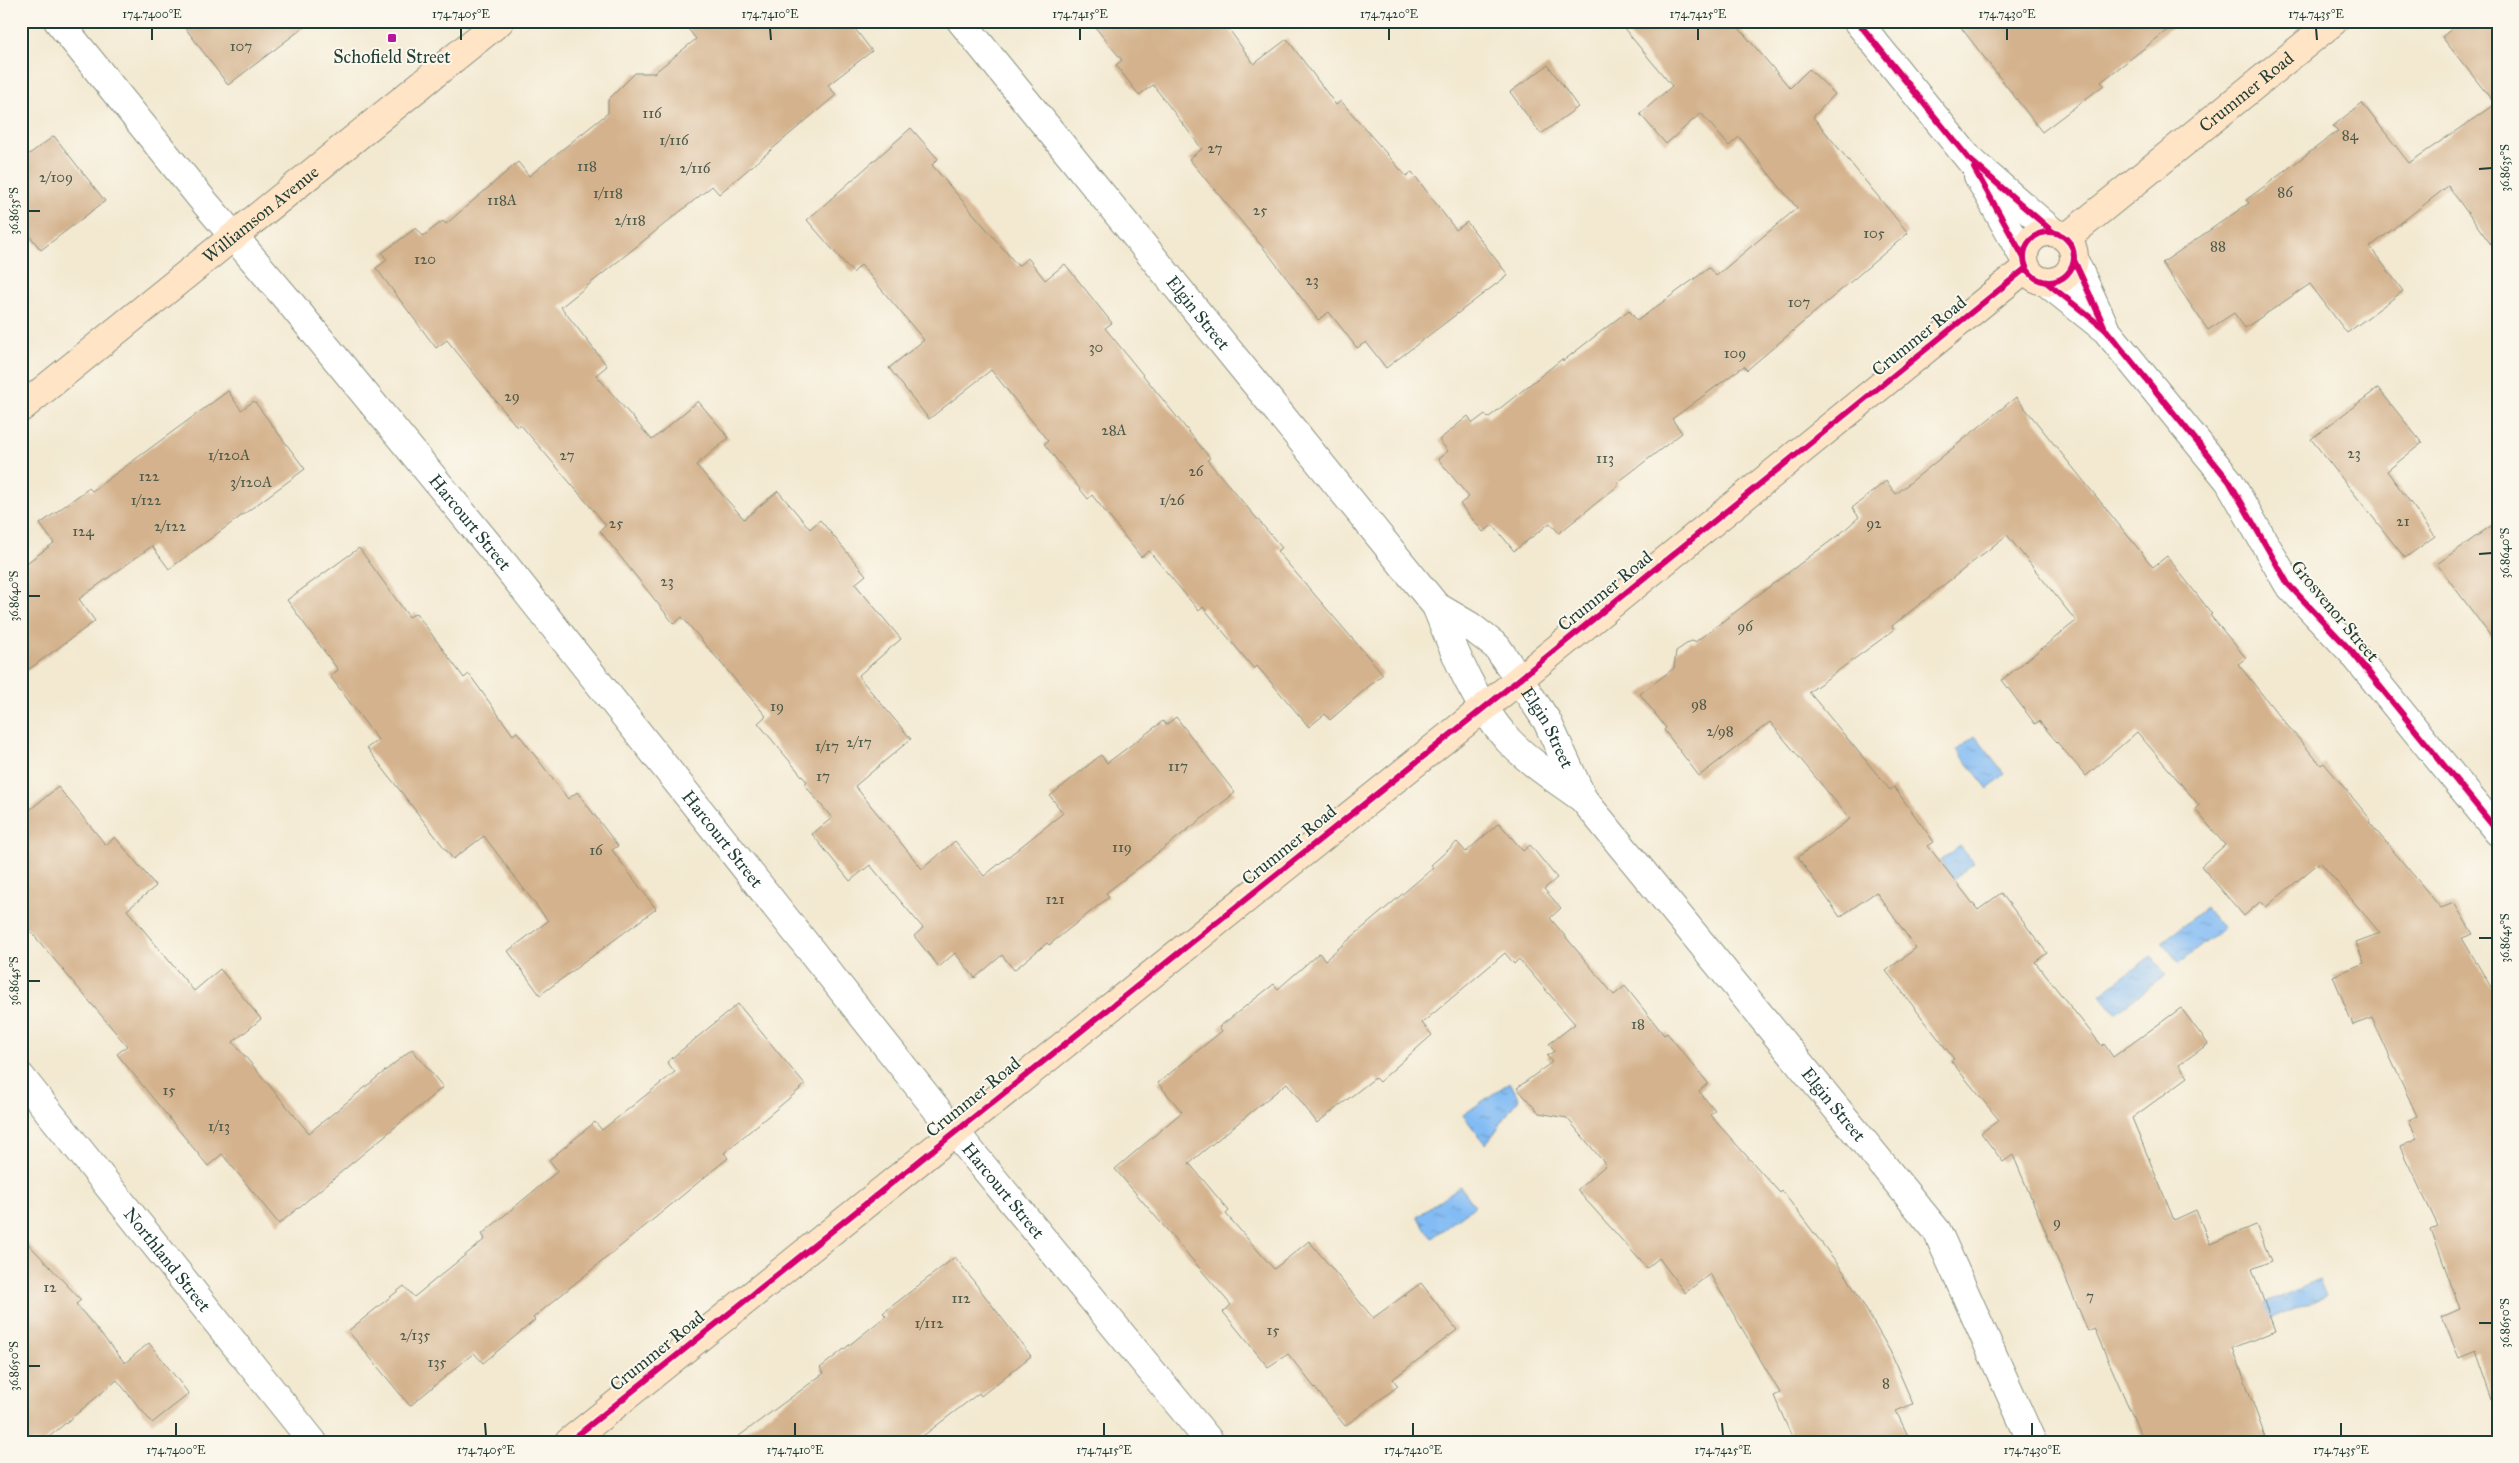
<svg xmlns="http://www.w3.org/2000/svg" width="2519" height="1463" font-family="'IM FELL Great Primer',serif">
	<defs>
		<pattern id="water-ripples" width="26" height="14" patternUnits="userSpaceOnUse" patternTransform="scale(1.25)"><rect width="26" height="14" fill="#83bcf4"/><path d="M2 4q2-2 4 0t4 0M15 11q2-2 4 0t4 0" fill="none" stroke="#6b9ac6"/></pattern>
	</defs>
	<rect width="100%" height="100%" fill="#fbf7ec"/>
	<filter id="ink" filterUnits="userSpaceOnUse"><feTurbulence type="fractalNoise" baseFrequency=".02" numOctaves="2"/><feDisplacementMap in="SourceGraphic" scale="10" xChannelSelector="R" yChannelSelector="G"/><feConvolveMatrix kernelMatrix="1 2 1 2 8 2 1 2 1" color-interpolation-filters="sRGB"/></filter>
	<filter id="wash" filterUnits="userSpaceOnUse"><feTurbulence type="fractalNoise" baseFrequency=".0096" numOctaves="4" result="noise"/><feDisplacementMap in="SourceGraphic" scale="20" xChannelSelector="R" yChannelSelector="G"/><feGaussianBlur stdDeviation="1.12" result="paint"/><feColorMatrix in="noise" values="0 0 0 0 0 0 0 0 0 0 0 0 0 0 0 0 0 1.4 0 .05"/><feComposite in="paint" operator="in"/></filter>
	<g filter="url(#wash)">
		<rect width="100%" height="100%" fill="#f3e9d1"/>
		<!-- water -->
		<g fill="url(#water-ripples)" stroke="#517c94">
			<polygon points="1975,736 2005,774 1988,789 1957,750"/>
			<polygon points="1960,846 1974,863 1917,907 1904,889"/>
			<polygon points="2206,908 2223,929 2179,963 2162,942"/>
			<polygon points="2151,956 2166,975 2115,1013 2100,994"/>
			<path d="M 1510,1082 L 1519,1099 C 1506,1113 1499,1130 1485,1144 L 1463,1115 Z"/>
			<polygon points="1460,1186 1475,1206 1432,1238 1417,1217"/>
			<polygon points="2320,1280 2327,1296 2270,1320 2263,1304"/>
		</g>
		<g id="blocks">
			<!-- building -->
			<g fill="#d4b28d">
				<polygon points="180,21 312,21 228,85"/>
				<polygon points="682,21 849,21 872,51 828,85 836,95 719,194 712,186 561,307 607,366 596,375 652,440 698,401 729,438 696,465 744,519 778,491 810,529 820,520 866,575 855,584 901,639 858,676 911,739 855,786 922,869 955,841 984,876 1063,813 1050,796 1101,755 1107,763 1163,721 1166,725 1176,717 1235,793 1106,893 1109,897 1049,945 1047,943 1014,970 1002,955 975,978 955,953 939,967 914,936 923,928 870,865 850,881 812,834 832,818 804,784 807,782 758,723 766,716 682,617 674,624 600,531 606,525 520,424 517,427 447,340 436,348 376,268 387,260 382,253 416,228 423,236 443,221 446,224 518,162 529,176 608,113 608,100 635,73 654,73 696,39"/>
				<polygon points="1090,21 1223,21 1254,64 1287,39 1336,105 1341,101 1406,176 1412,172 1456,230 1467,222 1508,275 1386,368 1366,342 1357,348 1329,312 1318,320 1270,256 1189,159 1202,149 1153,85 1139,95 1116,65 1122,60"/>
				<polygon points="1618,21 1733,21 1790,88 1809,69 1835,94 1813,117 1908,233 1747,370 1744,366 1672,419 1682,433 1617,483 1619,485 1559,533 1550,523 1514,551 1493,525 1483,532 1460,504 1469,497 1438,459 1448,451 1439,440 1468,416 1473,423 1485,414 1488,418 1562,359 1563,361 1629,310 1637,321 1709,268 1716,276 1797,208 1739,137 1729,146 1701,113 1666,144 1640,114 1672,86"/>
				<polygon points="1956,21 2179,21 2101,82 2104,85 2042,132"/>
				<polygon points="2461,21 2498,21 2498,254 2448,186 2370,247 2403,291 2347,333 2310,284 2245,328 2234,313 2208,330 2162,263 2249,203 2246,200 2338,131 2333,126 2362,103 2409,163 2495,104 2442,37"/>
				<polygon points="1548,65 1578,107 1541,134 1510,92"/>
				<polygon points="911,128 938,159 932,165 1018,266 1028,258 1045,280 1065,264 1112,323 1105,328 1210,458 1207,460 1282,548 1277,551 1383,674 1330,720 1325,714 1309,727 1257,666 1254,669 1203,607 1199,611 1149,551 1141,557 1092,495 1088,499 1044,444 1048,441 991,370 929,419 889,368 924,340 861,265 853,273 807,220"/>
				<polygon points="54,136 105,201 41,250 21,225 21,160"/>
				<polygon points="2378,388 2422,443 2387,471 2435,536 2405,558 2311,439"/>
				<polygon points="228,391 241,410 254,401 305,469 169,569 152,546 79,599 95,621 21,675 21,567 54,543 40,524 89,488 92,491"/>
				<polygon points="2016,397 2153,567 2167,556 2212,614 2210,615 2246,658 2238,664 2281,718 2321,765 2324,763 2371,820 2369,822 2441,908 2454,903 2473,934 2462,938 2498,999 2498,1399 2493,1400 2476,1351 2459,1358 2442,1317 2460,1309 2431,1229 2438,1226 2400,1147 2417,1139 2409,1120 2417,1116 2372,1018 2353,1025 2333,976 2364,963 2356,942 2380,933 2320,862 2266,907 2261,901 2244,916 2201,866 2225,845 2195,809 2199,805 2137,732 2086,776 2039,721 2035,724 2002,680 2076,621 2007,535 1892,626 1894,630 1809,692 1890,790 1894,787 1934,842 1928,846 1978,910 2001,893 2047,953 2035,962 2102,1046 2104,1044 2113,1057 2181,1008 2208,1044 2179,1065 2188,1077 2132,1118 2174,1220 2196,1210 2210,1244 2256,1225 2271,1261 2252,1269 2275,1331 2233,1348 2267,1442 2144,1442 2094,1328 2088,1331 2013,1155 2003,1162 1981,1133 1999,1120 1951,1061 1954,1059 1886,971 1916,948 1876,892 1840,917 1798,857 1850,819 1770,722 1699,776 1664,730 1666,728 1640,694 1674,668 1676,651 1691,641 1695,642 1840,534 1859,517 1852,508 1886,481 1896,494"/>
				<polygon points="2498,521 2498,646 2437,564"/>
				<polygon points="359,548 409,617 416,613 464,678 469,674 513,735 517,732 568,799 577,792 618,846 612,850 656,909 540,995 508,951 548,921 484,836 453,859 367,748 378,740 330,676 338,670 287,600"/>
				<polygon points="58,787 106,845 115,837 156,886 127,910 194,991 220,969 261,1019 233,1042 309,1133 412,1049 443,1087 279,1224 222,1154 208,1166 117,1054 127,1046 21,920 21,817"/>
				<polygon points="1499,823 1523,851 1530,845 1557,878 1544,889 1561,908 1550,918 1614,995 1625,986 1664,1035 1667,1033 1708,1083 1699,1091 1715,1111 1710,1115 1780,1193 1782,1191 1846,1275 1890,1351 1913,1404 1896,1411 1911,1442 1794,1442 1774,1396 1780,1393 1710,1274 1685,1293 1659,1258 1647,1268 1577,1190 1606,1165 1567,1118 1539,1113 1517,1088 1552,1062 1547,1056 1554,1051 1549,1044 1575,1024 1519,959 1514,964 1505,953 1422,1023 1432,1035 1379,1082 1375,1078 1317,1123 1287,1083 1189,1163 1229,1211 1226,1214 1274,1269 1309,1241 1373,1318 1421,1283 1457,1330 1393,1379 1398,1386 1345,1426 1288,1354 1268,1367 1223,1312 1231,1305 1115,1169 1182,1112 1158,1083 1222,1031 1219,1027 1274,984 1278,989 1319,953 1325,960 1433,868 1431,865 1457,842 1466,852"/>
				<polygon points="738,1004 805,1085 724,1153 728,1158 533,1318 535,1320 483,1363 474,1353 410,1406 348,1331 404,1286 414,1297 485,1239 482,1234 558,1171 549,1160 595,1122 602,1130 675,1072 667,1062"/>
				<polygon points="21,1236 81,1300 76,1304 125,1363 149,1343 189,1394 152,1423 117,1380 43,1442 21,1442"/>
				<polygon points="955,1257 1031,1356 981,1396 979,1393 915,1442 731,1442 824,1373 820,1368 886,1316 883,1313"/>
			</g>
		</g>
	</g>
	<g filter="url(#ink)">
		<use href="#blocks" fill-opacity="0" stroke="#899382" stroke-width="1"/>
		<g fill="none" stroke-linecap="round" stroke-linejoin="round">
			<!-- street casing -->
			<g stroke="#899382" stroke-width="30">
				<g id="street">
					<path id="s1" d="M 58,21 L 201,198 L 292,305 L 509,570 L 954,1131 L 1210,1442"/>
					<path id="s2" d="M 961,21 L 1436,606 C 1455,653 1473,701 1508,740 C 1530,763 1557,780 1583,799"/>
					<polyline points="1857,21 1969,159 2053,232"/>
					<polyline points="1978,176 2024,258"/>
					<polyline points="2074,260 2103,323"/>
					<polyline points="2046,282 2106,330 2229,481 2288,584 2352,652 2498,832"/>
					<path id="s3" d="M 1436,606 L 1470,626 L 1497,647 L 1547,721 L 1583,799 L 1937,1231 L 2032,1442"/>
					<path id="s4" d="M 21,1077 L 313,1442"/>
				</g>
			</g>
			<!-- secondary casing -->
			<g stroke="#899382" stroke-width="30">
				<g id="secondary">
					<circle cx="2049" cy="257" r="25"/>
					<path id="s5" d="M 2066,238 L 2334,21"/>
					<path id="s6" d="M 21,408 L 500,21"/>
					<polyline points="569,1442 1485,707 2026,268"/>
				</g>
			</g>
			<!-- street -->
			<use href="#street" stroke="#fff" stroke-width="28"/>
			<!-- secondary -->
			<use href="#secondary" stroke="#ffe4c6" stroke-width="28"/>
			<!-- cycleway casing -->
			<g stroke="#fbf7ec" stroke-width="9">
				<g id="cycleway">
					<polyline points="1857,21 1969,159 2053,232"/>
					<polyline points="1974,168 2024,258"/>
					<circle cx="2049" cy="257" r="25"/>
					<polyline points="2074,260 2104,326"/>
					<polyline points="2046,282 2106,330 2229,481 2288,584 2352,652 2498,832"/>
					<polyline points="569,1442 1485,707 2026,268"/>
				</g>
			</g>
			<!-- cycleway -->
			<use href="#cycleway" stroke="#d6006c" stroke-width="6"/>
		</g>
	</g>
	<!-- ticks -->
	<path fill="none" stroke="#1f3d34" stroke-width="2" d="M 152,28 L 152,40M 461,28 L 461,40M 770,28 L 771,40M 1080,28 L 1080,40M 1389,28 L 1389,40M 1698,28 L 1698,40M 2007,28 L 2007,40M 2316,28 L 2317,40M 2479,169 L 2492,168M 28,211 L 40,211M 2479,554 L 2492,553M 28,596 L 40,596M 2479,938 L 2492,938M 28,981 L 40,981M 2479,1323 L 2492,1323M 28,1366 L 40,1366M 176,1423 L 176,1436M 485,1423 L 486,1436M 795,1423 L 795,1436M 1104,1423 L 1104,1436M 1413,1423 L 1413,1436M 1722,1423 L 1723,1436M 2032,1423 L 2032,1436M 2341,1423 L 2341,1436"/>
	<!-- markers -->
	<rect fill="#b5179e" stroke="#fbf7ec" stroke-width="2" x="387" y="33" width="10" height="10" rx="2.5"/>
	<g text-anchor="middle" stroke-width="4" stroke-linejoin="round" paint-order="stroke">
		<!-- number labels -->
		<g font-size="15" fill="#4c5a4a">
			<text x="241" y="51">107</text>
			<text x="652" y="118">116</text>
			<text x="2350" y="140">84</text>
			<text x="674" y="145">1/116</text>
			<text x="1215" y="153">27</text>
			<text x="587" y="171">118</text>
			<text x="695" y="173">2/116</text>
			<text x="56" y="182">2/109</text>
			<text x="2285" y="197">86</text>
			<text x="608" y="198">1/118</text>
			<text x="502" y="205">118A</text>
			<text x="1260" y="215">25</text>
			<text x="630" y="225">2/118</text>
			<text x="1874" y="238">105</text>
			<text x="2218" y="251">88</text>
			<text x="425" y="264">120</text>
			<text x="1312" y="285">23</text>
			<text x="1799" y="307">107</text>
			<text x="1096" y="352">30</text>
			<text x="1735" y="358">109</text>
			<text x="512" y="401">29</text>
			<text x="1114" y="435">28A</text>
			<text x="2354" y="458">23</text>
			<text x="229" y="460">1/120A</text>
			<text x="567" y="460">27</text>
			<text x="1605" y="463">113</text>
			<text x="1196" y="476">26</text>
			<text x="149" y="481">122</text>
			<text x="251" y="487">3/120A</text>
			<text x="146" y="505">1/122</text>
			<text x="1172" y="505">1/26</text>
			<text x="2403" y="526">21</text>
			<text x="616" y="528">25</text>
			<text x="1874" y="528">92</text>
			<text x="170" y="531">2/122</text>
			<text x="83" y="536">124</text>
			<text x="667" y="586">23</text>
			<text x="1745" y="631">96</text>
			<text x="1699" y="709">98</text>
			<text x="777" y="711">19</text>
			<text x="1720" y="736">2/98</text>
			<text x="859" y="747">2/17</text>
			<text x="827" y="751">1/17</text>
			<text x="1178" y="771">117</text>
			<text x="823" y="781">17</text>
			<text x="1122" y="852">119</text>
			<text x="596" y="855">16</text>
			<text x="1055" y="904">121</text>
			<text x="1638" y="1029">18</text>
			<text x="169" y="1095">15</text>
			<text x="219" y="1131">1/13</text>
			<text x="2057" y="1227">9</text>
			<text x="50" y="1292">12</text>
			<text x="2090" y="1301">7</text>
			<text x="961" y="1303">112</text>
			<text x="929" y="1328">1/112</text>
			<text x="1273" y="1335">15</text>
			<text x="415" y="1340">2/135</text>
			<text x="437" y="1367">135</text>
			<text x="1886" y="1388">8</text>
		</g>
		<!-- poi labels -->
		<g font-size="18" fill="#1f3d34" stroke="#fbf7ec">
			<text x="392" y="63">Schofield Street</text>
		</g>
		<!-- street labels -->
		<g font-size="18" fill="#1f3d34" stroke="#fbf7ec">
			<text dy="6" stroke="none"><textPath href="#s5" startOffset="232">Crummer Road</textPath></text>
			<text dy="6" stroke="none"><textPath href="#s6" startOffset="308">Williamson Avenue</textPath></text>
			<text dy="6" stroke="none"><textPath href="#s2" startOffset="376">Elgin Street</textPath></text>
			<text transform="translate(1919 336) rotate(-39)" y="6">Crummer Road</text>
			<text dy="6" stroke="none"><textPath href="#s1" startOffset="649">Harcourt Street</textPath></text>
			<text transform="translate(1605 591) rotate(-39)" y="6">Crummer Road</text>
			<text transform="translate(2335 611) rotate(50)" y="6">Grosvenor Street</text>
			<text dy="6" stroke="none"><textPath href="#s3" startOffset="169">Elgin Street</textPath></text>
			<text dy="6" stroke="none"><textPath href="#s1" startOffset="1054">Harcourt Street</textPath></text>
			<text transform="translate(1289 845) rotate(-39)" y="6">Crummer Road</text>
			<text transform="translate(973 1097) rotate(-39)" y="6">Crummer Road</text>
			<text dy="6" stroke="none"><textPath href="#s3" startOffset="644">Elgin Street</textPath></text>
			<text dy="6" stroke="none"><textPath href="#s1" startOffset="1504">Harcourt Street</textPath></text>
			<text dy="6" stroke="none"><textPath href="#s4" startOffset="234">Northland Street</textPath></text>
			<text transform="translate(657 1351) rotate(-39)" y="6">Crummer Road</text>
		</g>
	</g>
	<!-- margin -->
	<rect width="2519" height="1463" fill="none" stroke="#fbf7ec" stroke-width="55"/>
	<rect x="28" y="28" width="2464" height="1408" fill="none" stroke="#1f3d34" stroke-width="2"/>
	<g font-size="12" text-anchor="middle" fill="#1f3d34">
		<text x="152" y="18">174.7400°E</text>
		<text x="461" y="18">174.7405°E</text>
		<text x="770" y="18">174.7410°E</text>
		<text x="1080" y="18">174.7415°E</text>
		<text x="1389" y="18">174.7420°E</text>
		<text x="1698" y="18">174.7425°E</text>
		<text x="2007" y="18">174.7430°E</text>
		<text x="2316" y="18">174.7435°E</text>
		<text transform="translate(2505 168) rotate(-90)" y="4">36.8635°S</text>
		<text transform="translate(14 211) rotate(-90)" y="4">36.8635°S</text>
		<text transform="translate(2505 553) rotate(-90)" y="4">36.8640°S</text>
		<text transform="translate(14 596) rotate(-90)" y="4">36.8640°S</text>
		<text transform="translate(2505 938) rotate(-90)" y="4">36.8645°S</text>
		<text transform="translate(14 981) rotate(-90)" y="4">36.8645°S</text>
		<text transform="translate(2505 1323) rotate(-90)" y="4">36.8650°S</text>
		<text transform="translate(14 1366) rotate(-90)" y="4">36.8650°S</text>
		<text x="176" y="1454">174.7400°E</text>
		<text x="486" y="1454">174.7405°E</text>
		<text x="795" y="1454">174.7410°E</text>
		<text x="1104" y="1454">174.7415°E</text>
		<text x="1413" y="1454">174.7420°E</text>
		<text x="1723" y="1454">174.7425°E</text>
		<text x="2032" y="1454">174.7430°E</text>
		<text x="2341" y="1454">174.7435°E</text>
	</g>
</svg>
